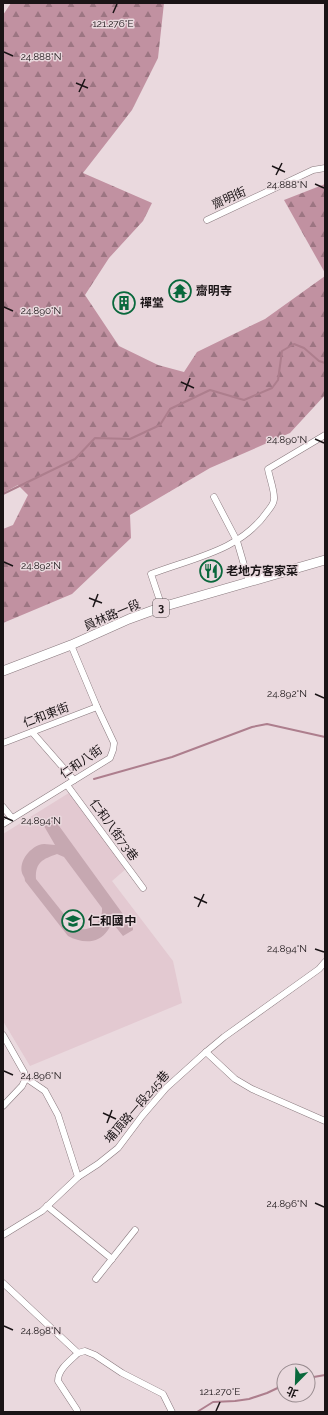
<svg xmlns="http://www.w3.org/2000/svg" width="328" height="1415" font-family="Raleway,'Noto Sans TC',sans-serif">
	<defs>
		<pattern id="forest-firs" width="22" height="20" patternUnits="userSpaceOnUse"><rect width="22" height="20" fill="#c191a1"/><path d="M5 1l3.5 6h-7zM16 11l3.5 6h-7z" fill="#9c7582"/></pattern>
	</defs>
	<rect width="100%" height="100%" fill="#ead9de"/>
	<!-- built -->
	<polygon fill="#e3c9d1" points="72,791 127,868 112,881 173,961 182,1003 30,1066 3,1021 3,834"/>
	<!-- forest -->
	<g fill="url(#forest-firs)">
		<polygon points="11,3 164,3 158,58 132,110 83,173 152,203 143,221 109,258 85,295 119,346 158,365 184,372 197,352 265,319 325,276 325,395 290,433 210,468 130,515 131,538 72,594 3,623 3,529 13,525 28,495 18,485 3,493 3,15"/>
		<polygon points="325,184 325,273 284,200"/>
	</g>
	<!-- park -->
	<path fill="#c6a8b1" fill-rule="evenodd" d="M 54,819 L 133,928 L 133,930 L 123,936 L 111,921 C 110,924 110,928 108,930 C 98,945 81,943 68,936 L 25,881 C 25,877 23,876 22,873 C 19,861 29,849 39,845 C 44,843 50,845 55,845 L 44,826 ZM 57,854 L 64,857 L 102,908 C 103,923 89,933 75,928 L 36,879 C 35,862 43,859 57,854 Z"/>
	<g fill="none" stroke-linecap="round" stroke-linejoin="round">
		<!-- stream -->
		<g stroke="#ad7e8d" stroke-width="2">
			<polyline points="3,494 75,459 95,438 130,439 160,425 170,409 210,390 244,400 272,388 278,380 282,351 294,344 304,348 319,361 325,363"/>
			<polyline points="94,779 172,757 252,727 267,724 325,737"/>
			<polyline points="308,1378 325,1375"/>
			<polyline points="197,1412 213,1402 235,1401 249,1399 267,1393 284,1385"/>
		</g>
		<!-- minor casing -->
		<g stroke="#88787d" stroke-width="7">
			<g id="minor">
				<polyline points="207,220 313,170 325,168"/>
				<polyline points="214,497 237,541 249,582"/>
				<path d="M 162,607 L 151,574 C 192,558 240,551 267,512 C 270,508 274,504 274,499 C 275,492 269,476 268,469 L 325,435"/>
				<polyline points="32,732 74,780"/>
				<polyline points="3,743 97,707"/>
				<polyline points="67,785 143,888"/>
				<polyline points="3,807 12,818"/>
				<polyline points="3,824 110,758 113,750 114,743 97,707 71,645"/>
				<polyline points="3,1035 24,1072 26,1078 22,1086 3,1106"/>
				<polyline points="206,1052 235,1079 252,1089 325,1121"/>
				<polyline points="26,1078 45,1091 58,1115 78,1177"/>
				<polyline points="47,1206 112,1259"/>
				<polyline points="3,1235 42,1211 78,1177 98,1164 118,1148 142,1116 166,1088 206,1052 224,1037 319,969 325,962"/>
				<polyline points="96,1279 135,1230"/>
				<polyline points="3,1283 78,1353 85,1351 95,1355 122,1373 163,1394 172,1412"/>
				<path d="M 77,1412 L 77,1410 L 58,1381 C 58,1369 70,1361 78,1353"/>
			</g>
		</g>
		<!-- primary casing -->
		<g stroke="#88787d" stroke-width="10">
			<polyline id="primary" points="3,671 71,645 129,619 162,607 325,560"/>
		</g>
		<!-- minor -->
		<use href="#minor" stroke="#fff" stroke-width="6"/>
		<!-- primary -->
		<use href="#primary" stroke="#fff" stroke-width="9"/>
	</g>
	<!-- ticks -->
	<path fill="none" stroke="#1a1416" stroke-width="1.5" d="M 113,13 L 117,4M 4,52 L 13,56M 76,83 L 88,88M 79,92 L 85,79M 272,166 L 285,172M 276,175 L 282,163M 315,184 L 324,188M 4,307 L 13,311M 181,382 L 194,388M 185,391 L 190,378M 315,439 L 324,443M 4,562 L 13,566M 89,598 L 102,603M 93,607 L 98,594M 315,694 L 324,698M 4,817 L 13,821M 194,897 L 207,903M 198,907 L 204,894M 315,949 L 324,952M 4,1071 L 13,1075M 103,1113 L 116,1119M 107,1123 L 112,1110M 315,1203 L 324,1207M 4,1326 L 13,1330M 216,1411 L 220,1402"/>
	<!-- icons -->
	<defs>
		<g id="temple-ring" transform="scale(1.15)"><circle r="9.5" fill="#ead9de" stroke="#09683c" stroke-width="1.5"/><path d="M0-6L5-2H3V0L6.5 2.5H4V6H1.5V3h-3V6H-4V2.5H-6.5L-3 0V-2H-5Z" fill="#09683c"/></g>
		<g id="building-ring" transform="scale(1.15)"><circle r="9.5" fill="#ead9de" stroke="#09683c" stroke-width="1.5"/><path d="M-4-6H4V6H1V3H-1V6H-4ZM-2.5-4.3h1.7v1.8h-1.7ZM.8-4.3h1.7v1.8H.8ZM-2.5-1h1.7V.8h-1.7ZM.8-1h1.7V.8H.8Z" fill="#09683c"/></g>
		<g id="restaurant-ring" transform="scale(1.15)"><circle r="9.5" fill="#ead9de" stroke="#09683c" stroke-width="1.5"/><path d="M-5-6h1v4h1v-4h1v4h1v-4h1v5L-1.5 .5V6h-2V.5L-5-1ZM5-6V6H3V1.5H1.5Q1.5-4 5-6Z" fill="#09683c"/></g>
		<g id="school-ring" transform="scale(1.15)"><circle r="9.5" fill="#ead9de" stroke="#09683c" stroke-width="1.5"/><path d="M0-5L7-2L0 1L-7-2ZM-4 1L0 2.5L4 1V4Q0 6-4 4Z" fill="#09683c"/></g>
	</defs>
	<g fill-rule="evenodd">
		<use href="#temple-ring" x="180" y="291"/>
		<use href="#building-ring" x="124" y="303"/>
		<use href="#restaurant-ring" x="211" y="571"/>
		<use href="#school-ring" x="73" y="921"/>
	</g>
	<g text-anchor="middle" stroke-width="3" stroke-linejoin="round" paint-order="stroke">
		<!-- shield labels -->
		<rect fill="#ead9de" stroke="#584f52" stroke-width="1" x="153" y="599" width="16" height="18" rx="3"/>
		<g font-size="11" font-weight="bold" fill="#1a1416">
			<text x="161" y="612">3</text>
		</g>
		<!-- street labels -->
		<g font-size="12" fill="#1a1416" stroke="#ead9de">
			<text transform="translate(229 198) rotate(-24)" y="4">齋明街</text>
			<text transform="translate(112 615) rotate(-23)" y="4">員林路一段</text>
			<text transform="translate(46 715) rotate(-21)" y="4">仁和東街</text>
			<text transform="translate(81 762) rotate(-34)" y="4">仁和八街</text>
			<text transform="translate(114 830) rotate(54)" y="4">仁和八街73巷</text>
			<text transform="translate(137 1107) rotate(-49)" y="4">埔頂路一段245巷</text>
		</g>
		<!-- poi labels -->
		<g font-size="12" font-weight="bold" fill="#1a1416" stroke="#ead9de" text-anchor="start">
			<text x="196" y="295">齋明寺</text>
			<text x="140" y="307">禪堂</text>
			<text x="226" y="575">老地方客家菜</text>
			<text x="88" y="925">仁和國中</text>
		</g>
	</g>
	<g font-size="10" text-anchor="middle" fill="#1a1416" stroke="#ead9de" stroke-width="3" stroke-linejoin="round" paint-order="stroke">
		<text x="113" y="27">121.276°E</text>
		<text x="41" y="60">24.888°N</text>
		<text x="287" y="188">24.888°N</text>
		<text x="41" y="314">24.890°N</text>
		<text x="287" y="443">24.890°N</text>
		<text x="41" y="569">24.892°N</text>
		<text x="287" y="697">24.892°N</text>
		<text x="41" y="824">24.894°N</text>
		<text x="287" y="952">24.894°N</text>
		<text x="41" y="1079">24.896°N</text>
		<text x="287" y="1207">24.896°N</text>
		<text x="41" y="1334">24.898°N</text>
		<text x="220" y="1395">121.270°E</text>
	</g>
	<!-- border -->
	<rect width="328" height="1415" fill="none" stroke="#1a1416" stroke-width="8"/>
	<!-- north arrow -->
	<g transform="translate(296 1383) rotate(203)"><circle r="19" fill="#ead9de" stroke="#978a8e"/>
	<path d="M0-3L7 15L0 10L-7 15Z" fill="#09683c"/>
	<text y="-6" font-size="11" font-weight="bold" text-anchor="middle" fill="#1a1416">北</text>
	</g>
</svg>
